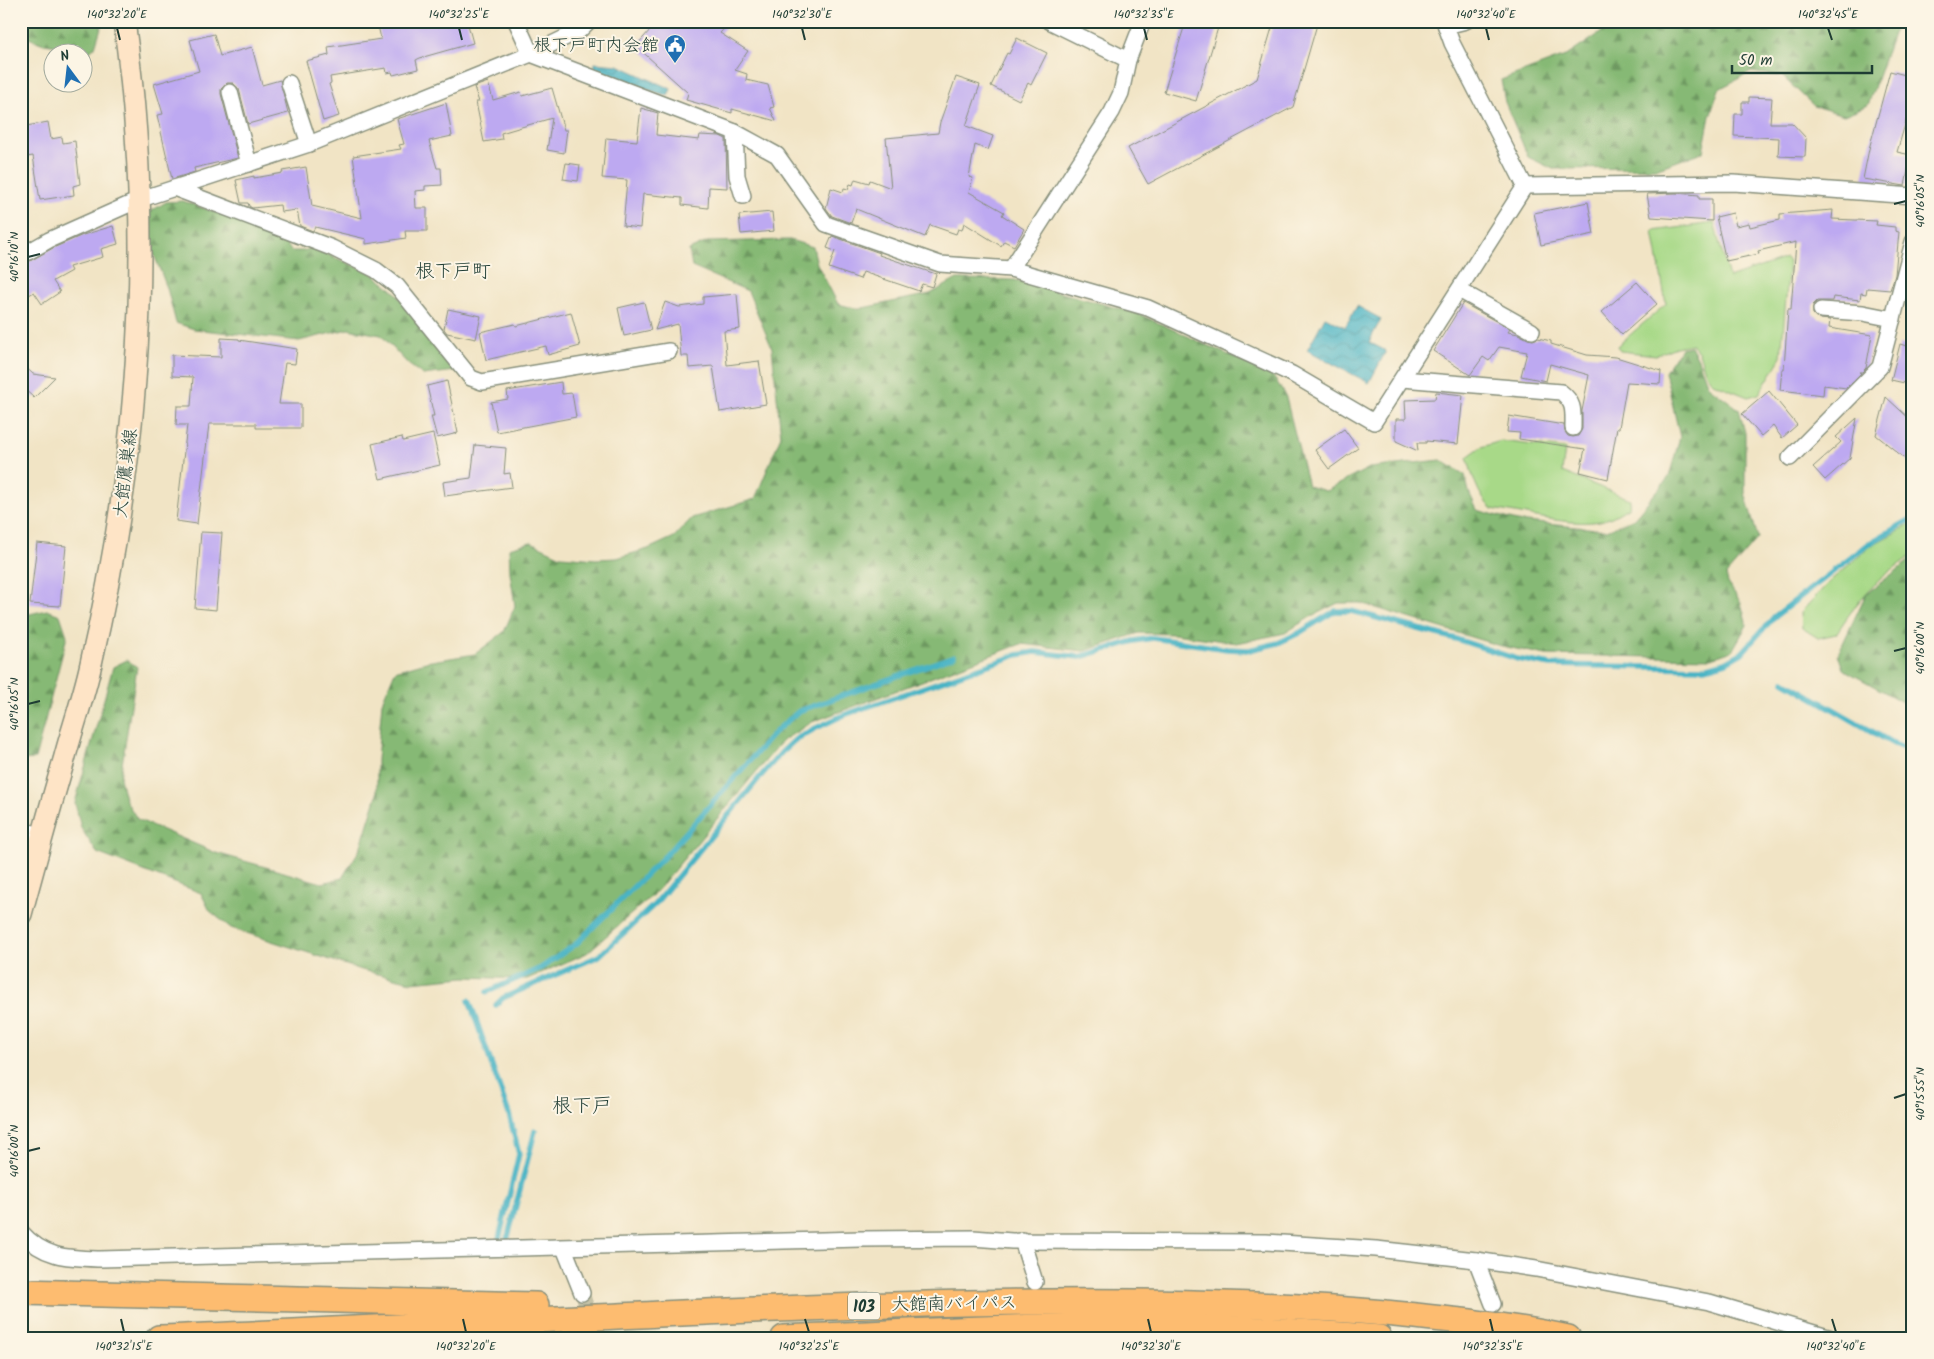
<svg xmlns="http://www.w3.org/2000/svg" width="1934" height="1359" font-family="Kalam,'Klee One',sans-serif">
	<defs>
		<pattern id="forest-firs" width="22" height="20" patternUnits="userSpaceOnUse" patternTransform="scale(1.25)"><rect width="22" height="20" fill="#86b974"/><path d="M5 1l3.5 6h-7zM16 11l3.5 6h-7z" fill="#6d9860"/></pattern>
		<pattern id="water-waves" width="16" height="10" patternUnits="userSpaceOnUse" patternTransform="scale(1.25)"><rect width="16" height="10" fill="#48b4c5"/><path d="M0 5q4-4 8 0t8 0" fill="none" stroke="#3b94a1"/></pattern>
	</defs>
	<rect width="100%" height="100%" fill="#fcf5e5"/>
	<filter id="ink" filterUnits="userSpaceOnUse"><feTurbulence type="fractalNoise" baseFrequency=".02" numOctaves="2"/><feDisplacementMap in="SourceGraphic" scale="10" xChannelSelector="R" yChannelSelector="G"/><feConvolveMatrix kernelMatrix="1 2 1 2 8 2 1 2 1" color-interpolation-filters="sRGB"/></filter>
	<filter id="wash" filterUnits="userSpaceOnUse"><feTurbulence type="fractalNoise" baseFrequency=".0096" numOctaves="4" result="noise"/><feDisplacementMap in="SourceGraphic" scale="20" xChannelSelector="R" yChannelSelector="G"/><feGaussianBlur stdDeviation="1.12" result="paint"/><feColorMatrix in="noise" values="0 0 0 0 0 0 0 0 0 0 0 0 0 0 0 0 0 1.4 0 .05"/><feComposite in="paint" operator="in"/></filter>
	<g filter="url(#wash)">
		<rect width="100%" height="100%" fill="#f1e4c5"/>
		<!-- green -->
		<g fill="#a8d988" stroke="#648b5e">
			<polygon points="1714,223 1729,278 1786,258 1789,262 1781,357 1759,394 1748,397 1713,383 1706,374 1699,353 1692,344 1676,347 1656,355 1620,351 1617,346 1666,304 1653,231"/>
			<path d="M 1501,441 L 1565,449 L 1562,472 L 1630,499 L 1629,507 C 1618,514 1607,521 1593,522 C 1566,525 1521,513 1492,509 C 1477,495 1473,476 1467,457 L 1481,447 Z"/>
			<path d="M 1913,523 L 1913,555 C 1877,578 1859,598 1836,634 L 1818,638 L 1802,628 L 1801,612 L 1830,581 L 1872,545 Z"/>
		</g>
		<!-- forest -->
		<g fill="url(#forest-firs)" stroke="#527b54">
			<polygon points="21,21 103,21 95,47 83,58 82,52 65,52 58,46 44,44 21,35"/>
			<polygon points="1618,21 1901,21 1893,34 1868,105 1844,115 1814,106 1782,76 1751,72 1719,89 1710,116 1703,152 1658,168 1553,169 1528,157 1505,102 1501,80 1568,55"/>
			<polygon points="183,201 269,231 283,239 291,251 303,251 312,248 372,273 395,292 456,371 423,375 408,364 381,335 348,329 299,341 194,329 176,323 167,288 148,239 148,213 166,202"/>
			<polygon points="790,240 813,247 817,264 838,304 858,309 930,294 957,279 1015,280 1139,314 1272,375 1285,394 1308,486 1326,491 1369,468 1441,460 1465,475 1469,492 1477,510 1517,521 1607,530 1634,518 1669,477 1680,437 1665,372 1681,348 1691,346 1698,359 1708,386 1739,409 1745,433 1745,493 1758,538 1726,575 1728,583 1741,603 1747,625 1732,651 1712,658 1546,655 1497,645 1360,603 1338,603 1312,616 1285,633 1237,643 1175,634 1139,633 1085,651 1021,644 812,722 782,741 656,892 587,953 527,979 465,977 411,982 362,970 231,928 210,911 201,893 97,853 81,828 75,803 113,667 127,660 137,667 120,778 125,799 137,819 216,853 322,883 342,878 360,849 377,795 377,760 382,702 395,671 426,662 475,654 504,632 515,606 510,572 509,548 531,542 561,556 596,559 617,558 648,549 674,537 692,518 755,499 781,436 772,348 748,291 692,267 689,250 707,242"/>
			<polygon points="1913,558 1913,708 1843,669 1838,654 1866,594"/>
			<polygon points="47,610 60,615 67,636 35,759 21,760 21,616"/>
		</g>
		<!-- water -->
		<g fill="url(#water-waves)" stroke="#34787c">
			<polygon points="595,63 618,65 671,89 668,96 594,72"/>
			<polygon points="1357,306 1381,319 1369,342 1386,351 1369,383 1307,350 1325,317 1345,327"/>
		</g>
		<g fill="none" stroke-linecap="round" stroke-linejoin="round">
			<!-- stream -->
			<g stroke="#48b4c5" stroke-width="5.5">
				<polyline points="1784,681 1894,744 1913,752"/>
				<polyline points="487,992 541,968 576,944 665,856 776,731 799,711 954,656"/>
				<polyline points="469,1000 509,1114 519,1154 499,1239"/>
				<polyline points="496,1005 503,998 523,989 599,956 655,904 760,777 782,752 795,740 814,729 844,715 1017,655 1035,652 1080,657 1134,641 1153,638 1227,649 1249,650 1278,643 1299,633 1335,611 1351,611 1456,639 1517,659 1551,665 1705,668 1726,662 1742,653 1774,617 1870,543 1913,518"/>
				<polyline points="507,1240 535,1131"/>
			</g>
		</g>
		<g id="blocks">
			<!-- building -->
			<g fill="#bda9f1">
				<polygon points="377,21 467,21 473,43 420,58 416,60 418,69 393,75 392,72 387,73 386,68 330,77 331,83 329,84 339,116 323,121 306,61 329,55 328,47 381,39"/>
				<polygon points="658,21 731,21 720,33 748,51 735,70 747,74 746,80 768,85 774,107 770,108 776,121 732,109 732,113 686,100 688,93 636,46"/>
				<polygon points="1186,21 1220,21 1196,101 1164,92"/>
				<polygon points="1274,21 1318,21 1293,107 1148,184 1128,148 1257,79"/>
				<polygon points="214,34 220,56 252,47 262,85 280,80 288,113 248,124 239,89 233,83 227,83 221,89 221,94 238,158 194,168 195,172 172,179 157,115 163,114 154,84 199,71 190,40"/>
				<polygon points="1017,38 1047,53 1031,85 1028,83 1019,100 991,86 1007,53 1009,54"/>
				<polygon points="1890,71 1913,77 1913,108 1910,107 1897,152 1911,155 1905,186 1863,179 1869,149"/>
				<polygon points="956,77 980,85 966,126 993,136 988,150 975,145 969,177 973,178 969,192 1004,212 1002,215 1024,229 1014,246 1004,241 1001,246 964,223 962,230 958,229 956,234 930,225 925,237 856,209 851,223 832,216 826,208 831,188 843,192 844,188 848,189 850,184 853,185 855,179 869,183 870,180 891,188 886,138 938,133 940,122"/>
				<polygon points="488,82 493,100 521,92 522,96 552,88 564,130 567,130 564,153 547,150 552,118 501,133 502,139 484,142 476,102 479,102 474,87"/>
				<polygon points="1749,97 1772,98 1770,123 1792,123 1806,138 1805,157 1778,156 1779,138 1734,136 1735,114 1742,114 1742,102 1749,102"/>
				<polygon points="446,103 452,136 429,141 437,168 441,168 442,185 425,186 425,190 415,191 416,208 427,208 427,231 405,231 406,238 366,244 366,239 315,227 313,231 300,226 297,210 281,212 280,205 252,208 249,206 248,203 241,203 236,180 254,176 254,178 283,173 282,171 306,167 312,206 362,218 353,156 401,149 399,145 404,144 397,119"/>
				<polygon points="641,108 658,113 656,135 699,140 700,135 720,136 726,139 727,188 709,187 708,208 682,205 682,198 643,194 640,228 623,226 627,180 602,178 606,138 637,141"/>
				<polygon points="48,122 51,139 62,137 63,143 75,141 80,184 73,186 74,195 40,200 33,156 21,158 21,127"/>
				<polygon points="566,163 580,165 578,181 563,179"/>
				<polygon points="1676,193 1699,195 1699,199 1712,199 1712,221 1651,217 1647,194"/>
				<polygon points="1588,202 1594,234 1541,245 1534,213"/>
				<polygon points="1833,210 1832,219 1877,221 1876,225 1895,227 1895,231 1899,232 1895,275 1890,290 1867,288 1866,294 1861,293 1860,300 1833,297 1832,301 1817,301 1813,305 1813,314 1820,319 1830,320 1829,328 1872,335 1866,368 1862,372 1859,372 1861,373 1846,388 1824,385 1823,395 1780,390 1782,369 1784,369 1788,309 1791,309 1796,242 1758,251 1759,254 1726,261 1716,217 1733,213 1736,226 1749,223 1750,227 1780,220 1780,214"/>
				<polygon points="772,212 774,231 741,234 739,215"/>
				<polygon points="113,226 118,244 101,249 103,257 69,267 71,271 53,281 60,292 42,304 34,292 21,300 21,266 53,248 83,235"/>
				<polygon points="832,236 880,253 879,255 936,274 932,287 922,284 919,291 863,272 860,279 829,268 835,251 827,248"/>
				<polygon points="1637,282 1657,304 1622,335 1602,312"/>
				<polygon points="737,294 740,329 724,331 727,365 759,361 766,404 720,412 713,366 689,368 688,356 681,356 678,324 655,330 665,302 679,307 703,304 703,297"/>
				<polygon points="644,302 651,330 624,336 618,308"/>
				<polygon points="1463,303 1510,329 1508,332 1518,334 1528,339 1533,340 1538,338 1551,341 1551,344 1587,355 1616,357 1661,371 1660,384 1627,382 1619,428 1617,428 1608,479 1580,472 1585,449 1519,439 1520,433 1507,432 1509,416 1564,425 1565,432 1568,436 1573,437 1578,436 1582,429 1582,411 1589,375 1550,364 1546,381 1521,376 1527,352 1499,347 1489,361 1483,357 1470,375 1433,351"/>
				<polygon points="448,309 481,316 476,339 447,333 444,329"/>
				<polygon points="571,312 580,346 548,355 546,346 486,360 480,332 515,324 516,326"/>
				<polygon points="221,338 239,339 239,340 297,349 295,364 285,363 279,404 301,404 301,428 256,428 256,424 209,424 197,524 176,521 187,425 176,425 177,406 191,406 193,377 172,376 172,355 221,357"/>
				<polygon points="1900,344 1913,348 1913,385 1891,380"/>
				<polygon points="21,363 33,374 55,377 34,398 21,386"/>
				<polygon points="447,381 458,433 437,438 431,416 434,416 427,386"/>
				<polygon points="561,382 562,394 572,393 576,417 497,432 491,402 508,399 507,391"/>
				<polygon points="1769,391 1797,425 1782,438 1773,426 1761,436 1742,414"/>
				<polygon points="1436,392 1463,395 1458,444 1426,441 1426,443 1417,443 1418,451 1396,441 1396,419 1406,419 1405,400 1435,399"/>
				<polygon points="1886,397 1913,422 1913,465 1876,435"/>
				<polygon points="1857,418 1850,458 1825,480 1813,467 1841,442 1836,437"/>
				<polygon points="1344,429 1358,448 1329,469 1315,450"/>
				<polygon points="433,434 440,465 380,479 372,444 402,437 403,441"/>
				<polygon points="475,445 506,448 504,474 510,473 512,487 445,496 443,482 471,478"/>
				<polygon points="201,532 222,533 216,610 195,608"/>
				<polygon points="37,543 66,546 60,606 30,604"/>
			</g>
		</g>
	</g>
	<g filter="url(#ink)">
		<use href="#blocks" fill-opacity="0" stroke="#88907c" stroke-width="1"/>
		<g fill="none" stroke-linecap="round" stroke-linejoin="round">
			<!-- minor-tunnel -->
			<polyline stroke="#c7c3a8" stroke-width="15" stroke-dasharray="15 8" stroke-linecap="butt" points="582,1293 597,1338"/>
			<!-- minor casing -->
			<g stroke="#88907c" stroke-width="18">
				<g id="minor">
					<polyline points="516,21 531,54 735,132 777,155 826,224 940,264 1011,269 1148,308 1292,374 1374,422 1525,186"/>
					<polyline points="1049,21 1128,60"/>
					<polyline points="1444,21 1452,43 1525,186"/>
					<polyline points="1446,26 1466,21"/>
					<polyline points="289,83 309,144"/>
					<polyline points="230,92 249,164"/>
					<polyline points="735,132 737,176 743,196"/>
					<polyline points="1525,186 1733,183 1913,196"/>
					<polyline points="174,188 332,248 376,270 397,286 471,378 482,382 669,351"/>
					<polyline points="21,256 49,240 141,199 309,144 531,54 579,31 589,21"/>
					<polyline points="1011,269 1112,112 1121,93 1128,60 1143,21"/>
					<polyline points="1459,290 1532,331"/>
					<polyline points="1821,310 1863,313 1893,319"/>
					<path d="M 1402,379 L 1561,392 C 1575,403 1573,411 1573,428"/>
					<polyline points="1790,458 1880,367 1913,242"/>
					<path d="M 21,1232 C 44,1258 67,1258 100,1259 L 861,1239 L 973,1238 L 1012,1241 L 1266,1242 L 1376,1249 L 1476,1260 L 1536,1269 L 1709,1302 L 1831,1338"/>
					<polyline points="1022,1240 1035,1282"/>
					<polyline points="564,1248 582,1293"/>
					<polyline points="1476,1260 1493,1304"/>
				</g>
			</g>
			<!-- tertiary casing -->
			<g stroke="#88907c" stroke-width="21">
				<polyline id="tertiary" points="21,832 41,837"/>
			</g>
			<!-- secondary casing -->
			<g stroke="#88907c" stroke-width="24">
				<path id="secondary" d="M 21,914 C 35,862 49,811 64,760 C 72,729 83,699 90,668 C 140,454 155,239 124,21"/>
			</g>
			<!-- trunk casing -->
			<g stroke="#88907c" stroke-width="28">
				<g id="trunk">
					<polyline points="21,1292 536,1305"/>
					<path d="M 159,1338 C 428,1327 698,1309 967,1303 C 1107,1300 1246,1301 1385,1313 C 1446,1319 1508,1325 1568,1338"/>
					<path d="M 784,1338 C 887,1333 991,1327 1095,1326 C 1190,1325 1285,1330 1379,1338"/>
				</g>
			</g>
			<!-- minor -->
			<use href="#minor" stroke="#fff" stroke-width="15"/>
			<!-- tertiary -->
			<use href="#tertiary" stroke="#fff" stroke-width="19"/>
			<!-- secondary -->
			<use href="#secondary" stroke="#fee4c6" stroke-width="21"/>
			<!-- trunk -->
			<use href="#trunk" stroke="#fdbc70" stroke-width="25"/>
		</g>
	</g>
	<!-- ticks -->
	<path fill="none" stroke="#1f3d34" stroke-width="2" d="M 117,28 L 120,40M 459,28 L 462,40M 802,28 L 805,40M 1144,28 L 1147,40M 1486,28 L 1489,40M 1828,28 L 1832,40M 1894,204 L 1906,201M 28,257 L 40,254M 1894,651 L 1906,648M 28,704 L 40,701M 1894,1098 L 1906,1094M 28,1151 L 40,1148M 121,1319 L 124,1332M 463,1319 L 466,1332M 805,1319 L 809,1332M 1148,1319 L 1151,1332M 1490,1319 L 1493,1332M 1832,1319 L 1836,1332"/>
	<!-- icons -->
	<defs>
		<g id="civic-pin" transform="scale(1.125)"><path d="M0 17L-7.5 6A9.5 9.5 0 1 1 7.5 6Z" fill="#1f6fb2" stroke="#fcf5e5"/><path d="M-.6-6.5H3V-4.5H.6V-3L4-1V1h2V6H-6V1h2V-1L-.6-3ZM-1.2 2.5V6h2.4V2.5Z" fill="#fff"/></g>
	</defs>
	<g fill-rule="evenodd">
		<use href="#civic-pin" x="675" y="45"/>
	</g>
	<g text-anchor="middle" stroke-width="4" stroke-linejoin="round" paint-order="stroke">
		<!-- shield labels -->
		<rect fill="#fcf5e5" stroke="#617469" stroke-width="1" x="848" y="1292.5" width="32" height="27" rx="4"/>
		<g font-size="16" font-weight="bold" fill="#1f3d34">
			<text x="864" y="1312">103</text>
		</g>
		<!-- poi labels -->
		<g font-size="18" fill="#1f3d34" stroke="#fcf5e5" text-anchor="end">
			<text x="659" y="51">根下戸町内会館</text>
		</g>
		<!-- street labels -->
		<g font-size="18" fill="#1f3d34" stroke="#fcf5e5">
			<text transform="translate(125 473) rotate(-83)" y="6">大館鷹巣線</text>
			<text transform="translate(954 1303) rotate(-1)" y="6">大館南バイパス</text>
		</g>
		<!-- neighbourhood labels -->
		<g font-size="19" fill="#1f3d34" stroke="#fcf5e5">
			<text x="453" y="277">根下戸町</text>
		</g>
		<!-- quarter labels -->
		<g font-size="20" fill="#1f3d34" stroke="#fcf5e5">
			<text x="582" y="1112">根下戸</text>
		</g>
	</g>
	<!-- margin -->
	<rect width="1934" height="1359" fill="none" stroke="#fcf5e5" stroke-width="55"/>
	<!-- north arrow -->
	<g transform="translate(68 68) rotate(345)"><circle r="24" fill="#fcf5e5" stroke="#a4ab9e"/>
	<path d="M0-4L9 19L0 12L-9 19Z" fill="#1f6fb2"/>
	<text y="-8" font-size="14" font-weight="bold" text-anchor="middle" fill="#1f3d34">N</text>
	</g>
	<!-- scale -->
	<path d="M1732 65v8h140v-8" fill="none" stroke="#1f3d34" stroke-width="2.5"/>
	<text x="1739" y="65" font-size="15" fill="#1f3d34" stroke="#fcf5e5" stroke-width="4" paint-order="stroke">50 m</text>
	<rect x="28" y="28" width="1878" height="1304" fill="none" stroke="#1f3d34" stroke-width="2"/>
	<g font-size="12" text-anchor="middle" fill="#1f3d34">
		<text x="117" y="18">140°32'20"E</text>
		<text x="459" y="18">140°32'25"E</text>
		<text x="802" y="18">140°32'30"E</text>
		<text x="1144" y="18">140°32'35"E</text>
		<text x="1486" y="18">140°32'40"E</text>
		<text x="1828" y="18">140°32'45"E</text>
		<text transform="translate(1920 201) rotate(-90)" y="4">40°16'05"N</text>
		<text transform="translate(14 257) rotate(-90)" y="4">40°16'10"N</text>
		<text transform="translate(1920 648) rotate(-90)" y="4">40°16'00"N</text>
		<text transform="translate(14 704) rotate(-90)" y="4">40°16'05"N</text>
		<text transform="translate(1920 1094) rotate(-90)" y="4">40°15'55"N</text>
		<text transform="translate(14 1151) rotate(-90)" y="4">40°16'00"N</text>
		<text x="124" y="1350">140°32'15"E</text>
		<text x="466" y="1350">140°32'20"E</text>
		<text x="809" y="1350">140°32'25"E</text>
		<text x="1151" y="1350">140°32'30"E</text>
		<text x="1493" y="1350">140°32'35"E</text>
		<text x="1836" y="1350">140°32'40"E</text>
	</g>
</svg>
